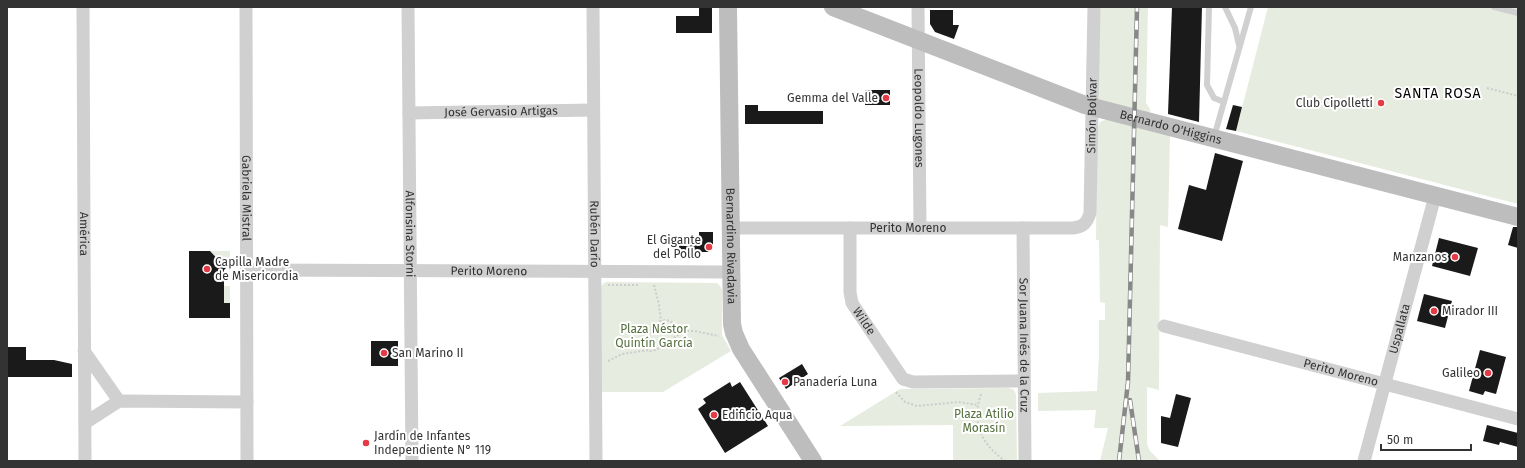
<svg xmlns="http://www.w3.org/2000/svg" width="1525" height="468" font-family="'Fira Sans',sans-serif">
	<rect width="100%" height="100%" fill="#fff"/>
	<!-- green -->
	<g fill="#e6ecdf">
		<polygon points="1099,7 1148,7 1146,103 1150,109 1150,114 1100,101 1099,99"/>
		<polygon points="1268,7 1518,7 1518,204 1236,131"/>
		<polygon points="1107,119 1170,135 1168,227 1160,225 1159,390 1147,387 1147,444 1150,451 1160,461 1097,461 1100,461 1108,428 1094,428 1096,410 1038,411 1038,393 1097,391 1099,356 1099,320 1105,320 1105,303 1100,302 1099,240 1096,240 1097,130 1100,122"/>
		<polygon points="210,251 230,251 230,267 226,268"/>
		<polygon points="607,282 717,283 720,286 722,290 722,335 731,351 663,392 601,392 601,286 604,283"/>
		<polygon points="207,286 230,286 230,303 200,304"/>
		<polygon points="1009,388 1014,390 1016,394 1017,461 953,461 953,425 840,426 900,389"/>
	</g>
	<!-- building -->
	<g fill="#1a1a1a">
		<polygon points="699,7 712,7 712,33 676,33 676,16 699,16"/>
		<polygon points="1172,7 1202,7 1199,122 1168,114"/>
		<polygon points="930,10 953,10 953,25 959,25 954,39 935,32 930,24"/>
		<rect x="865" y="90" width="25" height="15"/>
		<polygon points="745,105 758,105 758,111 823,111 823,124 745,124"/>
		<polygon points="1233,105 1242,107 1236,131 1226,129"/>
		<polygon points="1215,153 1243,161 1222,241 1178,229 1189,185 1206,190"/>
		<polygon points="1513,227 1518,227 1518,248 1508,245"/>
		<polygon points="699,232 713,232 713,247 708,252 679,252 679,239 699,239"/>
		<polygon points="1439,238 1478,248 1470,276 1432,266"/>
		<polygon points="189,251 210,251 226,268 224,270 224,303 230,303 230,318 189,318"/>
		<polygon points="1424,294 1452,301 1445,328 1417,321"/>
		<rect x="371" y="341" width="27" height="25"/>
		<polygon points="7,347 26,347 26,360 54,360 72,364 72,377 7,377"/>
		<polygon points="1480,350 1506,357 1496,394 1485,391 1483,395 1469,391"/>
		<polygon points="802,364 808,374 786,389 779,378"/>
		<polygon points="730,382 732,387 740,382 768,426 725,453 698,409 706,403 703,399"/>
		<polygon points="1176,394 1191,398 1178,447 1161,443 1161,416 1170,418"/>
		<polygon points="1487,425 1518,433 1518,447 1500,442 1499,445 1483,441"/>
	</g>
	<g fill="none" stroke-linecap="round" stroke-linejoin="round">
		<!-- path -->
		<g stroke="#cdcdcd" stroke-width="2" stroke-dasharray="2 2" stroke-linecap="butt">
			<polyline points="1487,88 1518,96"/>
			<polyline points="608,285 639,285"/>
			<polyline points="654,285 659,305 661,321"/>
			<path d="M 667,320 C 674,323 681,327 678,335 L 656,350 L 650,351 L 648,349 C 646,336 652,320 667,320 Z"/>
			<polyline points="679,331 694,331 719,336"/>
			<polyline points="608,361 622,354 649,350"/>
			<polyline points="896,392 905,402 917,406 959,402 978,405"/>
			<path d="M 981,394 C 971,424 981,443 1005,461"/>
		</g>
		<!-- lane -->
		<g stroke="#d0d0d0" stroke-width="6">
			<polyline points="1209,7 1207,85 1214,98 1224,102"/>
			<polyline points="1225,7 1235,28 1239,45"/>
			<polyline points="1494,7 1518,13"/>
			<polyline points="1214,137 1251,7"/>
		</g>
		<!-- street -->
		<g stroke="#d0d0d0" stroke-width="13">
			<path id="s1" d="M 83,7 L 85,461"/>
			<path id="s2" d="M 246,7 L 247,461"/>
			<path id="s3" d="M 408,7 L 412,461"/>
			<path id="s4" d="M 593,7 L 596,461"/>
			<path id="s5" d="M 918,7 L 920,228"/>
			<path id="s6" d="M 409,113 L 593,110"/>
			<path id="s7" d="M 730,228 L 1073,228 C 1083,227 1087,223 1090,213 L 1094,7"/>
			<path id="s8" d="M 850,228 L 850,292 L 852,303 L 903,379 L 913,382 L 1024,381"/>
			<path id="s9" d="M 1023,228 L 1025,461"/>
			<path id="s10" d="M 247,270 L 731,272"/>
			<path id="s11" d="M 1164,326 L 1518,419"/>
			<polyline points="84,351 119,401"/>
			<polyline points="85,423 119,401 247,402"/>
			<path id="s12" d="M 1364,461 L 1435,196"/>
		</g>
		<!-- secondary -->
		<g stroke="#bdbdbd" stroke-width="18">
			<path id="s13" d="M 728,7 L 732,324 L 734,333 L 741,349 L 813,461"/>
			<path id="s14" d="M 833,7 L 1085,105 L 1518,217"/>
		</g>
		<!-- rail casing -->
		<g stroke="#888" stroke-width="4.5">
			<g id="rail">
				<polyline points="1130,400 1139,461"/>
				<polyline points="1119,461 1128,382 1137,7"/>
			</g>
		</g>
		<!-- rail -->
		<use href="#rail" stroke="#fff" stroke-width="3" stroke-dasharray="9" stroke-linecap="butt"/>
	</g>
	<!-- markers -->
	<g fill="#e63946" stroke="#fff" stroke-width="1.5">
		<circle cx="886" cy="98" r="4"/>
		<circle cx="1381" cy="103" r="4"/>
		<circle cx="709" cy="247" r="4"/>
		<circle cx="1455" cy="257" r="4"/>
		<circle cx="207" cy="269" r="4"/>
		<circle cx="1434" cy="311" r="4"/>
		<circle cx="384" cy="353" r="4"/>
		<circle cx="1488" cy="373" r="4"/>
		<circle cx="785" cy="382" r="4"/>
		<circle cx="714" cy="415" r="4"/>
		<circle cx="366" cy="443" r="4"/>
	</g>
	<g text-anchor="middle" stroke-width="4" stroke-linejoin="round" paint-order="stroke">
		<!-- poi labels -->
		<g font-size="12" fill="#333" stroke="#fff" text-anchor="start">
			<text x="878" y="102" text-anchor="end">Gemma del Valle</text>
			<text x="1373" y="107" text-anchor="end">Club Cipolletti</text>
			<text x="701" y="244" text-anchor="end">El Gigante<tspan x="701" dy="14">del Pollo</tspan></text>
			<text x="1447" y="261" text-anchor="end">Manzanos</text>
			<text x="215" y="266">Capilla Madre<tspan x="215" dy="14">de Misericordia</tspan></text>
			<text x="1442" y="315">Mirador III</text>
			<text x="392" y="357">San Marino II</text>
			<text x="1480" y="377" text-anchor="end">Galileo</text>
			<text x="793" y="386">Panadería Luna</text>
			<text x="722" y="419">Edificio Aqua</text>
			<text x="374" y="440">Jardín de Infantes<tspan x="374" dy="14">Independiente N° 119</tspan></text>
		</g>
		<!-- street labels -->
		<g font-size="12" fill="#333" stroke="#fff">
			<text dy="4" stroke="none"><textPath href="#s6" startOffset="92">José Gervasio Artigas</textPath></text>
			<text dy="4" stroke="none"><textPath href="#s7" startOffset="465">Simón Bolívar</textPath></text>
			<text dy="4" stroke="none"><textPath href="#s5" startOffset="111">Leopoldo Lugones</textPath></text>
			<text dy="4" stroke="none"><textPath href="#s14" startOffset="359">Bernardo O'Higgins</textPath></text>
			<text dy="4" stroke="none"><textPath href="#s2" startOffset="191">Gabriela Mistral</textPath></text>
			<text dy="4" stroke="none"><textPath href="#s7" startOffset="178">Perito Moreno</textPath></text>
			<text dy="4" stroke="none"><textPath href="#s1" startOffset="227">América</textPath></text>
			<text dy="4" stroke="none"><textPath href="#s3" startOffset="227">Alfonsina Storni</textPath></text>
			<text dy="4" stroke="none"><textPath href="#s4" startOffset="227">Rubén Darío</textPath></text>
			<text dy="4" stroke="none"><textPath href="#s13" startOffset="239">Bernardino Rivadavia</textPath></text>
			<text dy="4" stroke="none"><textPath href="#s10" startOffset="242">Perito Moreno</textPath></text>
			<text dy="4" stroke="none"><textPath href="#s8" startOffset="97">Wilde</textPath></text>
			<text dy="4" stroke="none"><textPath href="#s12" startOffset="137">Uspallata</textPath></text>
			<text dy="4" stroke="none"><textPath href="#s9" startOffset="117">Sor Juana Inés de la Cruz</textPath></text>
			<text dy="4" stroke="none"><textPath href="#s11" startOffset="183">Perito Moreno</textPath></text>
		</g>
		<!-- park labels -->
		<g font-size="12" fill="#56703f" stroke="#fff">
			<text x="654" y="333">Plaza Néstor<tspan x="654" dy="14">Quintín García</tspan></text>
			<text x="984" y="418">Plaza Atilio<tspan x="984" dy="14">Morasín</tspan></text>
		</g>
		<!-- quarter labels -->
		<g font-size="14" letter-spacing="1" fill="#000" stroke="#fff">
			<text x="1438" y="98">SANTA ROSA</text>
		</g>
	</g>
	<!-- border -->
	<rect width="1525" height="468" fill="none" stroke="#333333" stroke-width="16"/>
	<!-- scale -->
	<path d="M1381 444v6h90v-6" fill="none" stroke="#333333" stroke-width="2"/>
	<text x="1387" y="444" font-size="12" fill="#333333" stroke="#ffffff" stroke-width="3" paint-order="stroke">50 m</text>
</svg>
